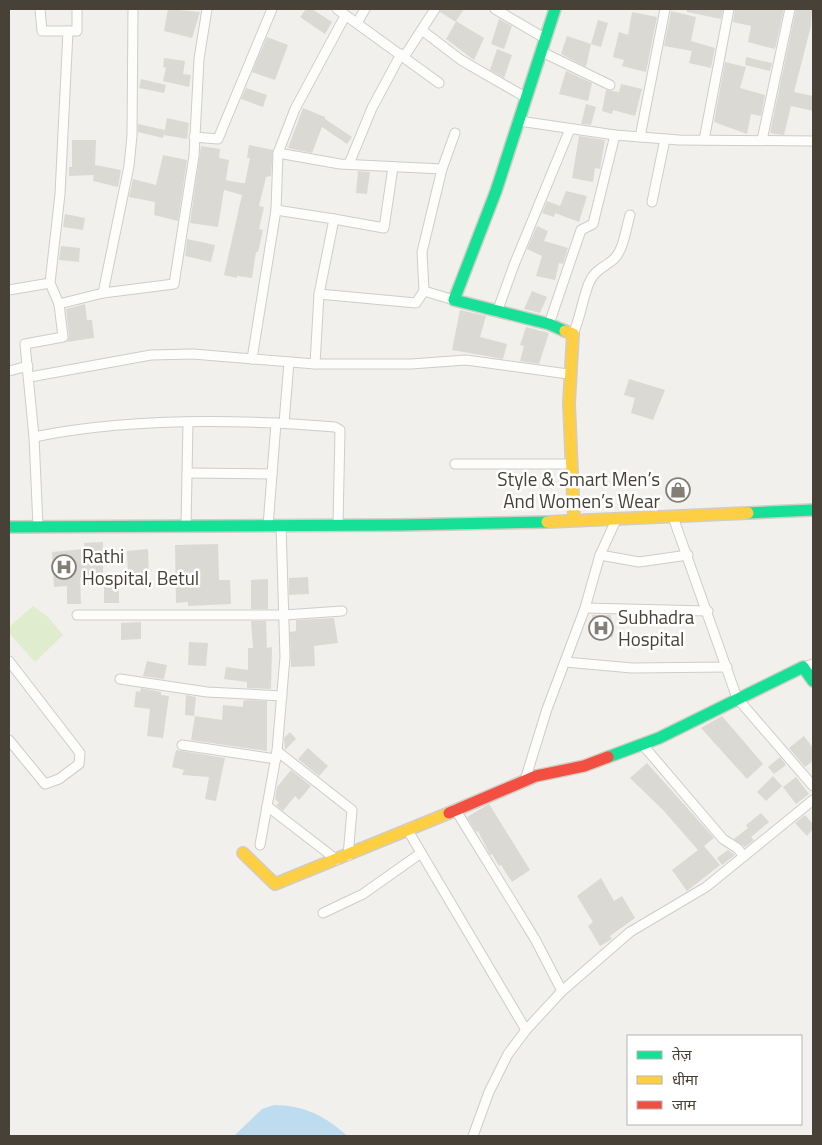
<svg xmlns="http://www.w3.org/2000/svg" width="822" height="1145" font-family="'Titillium Web','Noto Sans Devanagari',sans-serif">
	<rect width="100%" height="100%" fill="#f1f0ec"/>
	<!-- green -->
	<polygon fill="#dfeccd" points="33,606 48,617 63,635 35,662 9,633 9,627"/>
	<!-- water -->
	<path fill="#bddcef" d="M 274,1105 C 303,1105 326,1116 347,1136 L 234,1136 L 262,1109 Z"/>
	<!-- building -->
	<g fill="#dbd9d4">
		<polygon points="168,9 200,12 192,38 164,31"/>
		<polygon points="306,9 312,9 332,22 325,34 300,17"/>
		<polygon points="441,9 464,9 456,21 484,38 474,60 446,39 456,22 440,12"/>
		<polygon points="687,9 723,9 721,19 687,12"/>
		<polygon points="735,9 784,9 775,49 748,42 751,26 733,22"/>
		<polygon points="796,9 812,9 811,26 794,92 813,96 813,111 791,106 784,135 775,134 770,133"/>
		<polygon points="671,11 696,17 691,41 715,48 711,68 689,63 692,51 664,46"/>
		<polygon points="632,12 657,17 646,72 622,66 624,60 613,57 619,32 628,35"/>
		<polygon points="499,19 512,26 504,49 491,44"/>
		<polygon points="598,20 608,23 601,47 591,44"/>
		<polygon points="567,36 591,44 586,67 561,54"/>
		<polygon points="267,37 288,45 275,80 252,72"/>
		<polygon points="497,49 512,55 504,78 490,70"/>
		<polygon points="746,57 772,63 770,71 745,65"/>
		<polygon points="164,58 185,61 183,74 191,75 189,87 163,81 166,68 163,67"/>
		<polygon points="725,62 746,67 740,88 765,95 761,116 751,114 747,134 714,122"/>
		<polygon points="566,71 592,83 588,101 559,94"/>
		<polygon points="141,79 166,85 164,93 139,88"/>
		<polygon points="621,84 642,89 635,116 613,110 612,114 602,111 606,90 619,92"/>
		<polygon points="246,88 267,95 263,107 241,99"/>
		<polygon points="586,104 596,107 591,125 581,124"/>
		<polygon points="303,108 325,117 325,119 352,137 347,144 322,127 312,153 288,148"/>
		<polygon points="167,118 189,123 187,139 164,135"/>
		<polygon points="138,124 165,130 163,138 138,132"/>
		<polygon points="579,136 605,140 600,169 595,168 593,182 572,178"/>
		<polygon points="72,140 96,140 95,165 121,170 118,187 93,181 94,175 69,176 69,167 72,167"/>
		<polygon points="249,145 273,150 271,176 266,177 259,206 264,207 259,229 263,230 258,252 256,252 252,278 237,276 237,278 224,275 242,195 224,190 218,227 190,223 201,146 220,149 219,158 229,160 226,180 241,183 245,183 250,158 247,158"/>
		<polygon points="163,155 187,160 178,221 154,215 155,202 129,197 133,179 156,185"/>
		<polygon points="358,171 370,172 367,194 356,193"/>
		<polygon points="566,191 587,196 579,222 555,213 554,217 542,213 547,201 560,206"/>
		<polygon points="65,214 85,218 83,230 63,227"/>
		<polygon points="537,226 548,231 544,241 568,248 563,264 559,263 555,280 536,276 542,256 527,249"/>
		<polygon points="187,239 215,245 211,262 185,256"/>
		<polygon points="61,246 80,248 79,262 59,260"/>
		<polygon points="532,291 547,297 540,313 524,309"/>
		<polygon points="85,304 87,320 92,320 94,338 67,342 69,336 66,309"/>
		<polygon points="460,310 486,316 480,337 507,344 503,359 452,350"/>
		<polygon points="526,327 549,333 539,364 520,361 524,346 520,345"/>
		<polygon points="629,379 665,390 653,420 631,413 635,398 624,395"/>
		<polygon points="103,542 103,578 80,578 81,604 67,604 67,586 54,587 52,552 84,549 84,543"/>
		<polygon points="218,544 219,580 230,580 231,604 188,606 188,602 176,603 175,545"/>
		<polygon points="148,549 149,577 128,578 127,551"/>
		<polygon points="308,577 309,594 289,595 289,578"/>
		<polygon points="268,579 268,609 251,609 251,580"/>
		<rect x="104" y="581" width="15" height="22"/>
		<polygon points="592,615 611,615 613,637 593,638"/>
		<polygon points="334,618 338,643 314,646 315,666 291,667 290,632 296,631 296,620"/>
		<polygon points="251,621 266,621 267,648 272,647 271,689 247,688 247,682 224,679 226,667 248,670 248,648 253,648"/>
		<polygon points="141,622 141,639 121,640 121,623"/>
		<polygon points="189,642 208,643 206,666 188,665"/>
		<polygon points="147,661 167,665 164,679 143,676"/>
		<polygon points="141,688 161,692 161,695 169,696 163,738 147,736 150,709 134,707 136,691 140,692"/>
		<polygon points="186,695 196,697 194,716 185,715"/>
		<polygon points="247,700 267,701 267,751 191,740 195,716 222,720 223,705 243,707 243,701"/>
		<polygon points="722,716 763,764 747,779 701,728"/>
		<polygon points="290,732 296,739 285,750 284,738"/>
		<polygon points="804,736 813,748 813,761 805,767 789,748"/>
		<polygon points="308,748 328,766 319,776 298,759"/>
		<polygon points="176,750 225,758 216,801 205,799 209,777 182,775 184,770 172,767"/>
		<polygon points="780,757 786,765 774,774 768,767"/>
		<polygon points="647,763 714,838 704,846 720,865 687,891 672,870 698,850 663,810 630,778"/>
		<polygon points="291,770 311,786 299,800 295,796 283,811 276,805 279,803 275,799 277,787"/>
		<polygon points="773,776 782,786 766,801 757,792"/>
		<polygon points="796,777 809,794 796,804 783,787"/>
		<polygon points="489,804 530,870 512,882 501,865 499,866 492,854 490,855 478,831 476,832 467,817"/>
		<polygon points="761,813 769,822 751,837 754,840 745,847 734,839 748,828 746,825"/>
		<polygon points="805,815 813,824 813,829 807,836 795,823"/>
		<polygon points="728,850 735,855 722,865 717,858"/>
		<polygon points="601,878 614,901 622,896 635,918 610,936 612,939 600,946 588,926 593,922 577,896"/>
	</g>
	<g fill="none" stroke-linecap="round" stroke-linejoin="round">
		<!-- street casing -->
		<g stroke="#cfcdc9" stroke-width="11">
			<g id="street">
				<polyline points="40,9 42,31 77,31 77,9"/>
				<polyline points="337,9 439,83"/>
				<polyline points="495,9 546,39"/>
				<polyline points="357,23 365,9"/>
				<polyline points="423,31 461,60 525,97"/>
				<polyline points="542,52 610,85"/>
				<polyline points="404,57 435,9"/>
				<polyline points="519,121 615,135 679,140 813,141"/>
				<polyline points="194,137 218,139 272,9"/>
				<polyline points="640,137 665,9"/>
				<polyline points="704,140 729,9"/>
				<polyline points="762,140 790,9"/>
				<polyline points="278,153 340,164 442,169"/>
				<polyline points="349,164 372,108 401,54"/>
				<polyline points="652,202 665,139"/>
				<polyline points="276,210 334,219 319,294"/>
				<polyline points="334,219 384,228 393,167"/>
				<polyline points="9,290 50,283"/>
				<polyline points="103,293 129,166 132,135 133,9"/>
				<polyline points="454,300 424,291 422,252 442,169 455,133"/>
				<polyline points="59,304 103,293 174,284 194,156 199,59 207,9"/>
				<polyline points="497,312 514,265 570,129"/>
				<polyline points="549,324 581,230 593,224 615,135"/>
				<path d="M 573,334 C 581,316 582,300 589,283 C 594,270 605,267 614,259 C 624,249 626,228 630,215"/>
				<polyline points="252,359 276,210 278,153 295,109 345,16"/>
				<polyline points="315,364 319,294 416,303 424,291"/>
				<polyline points="9,371 28,366"/>
				<polyline points="30,377 151,355 193,354 315,364 411,364 466,360 568,374"/>
				<polyline points="284,423 289,362"/>
				<path d="M 34,437 C 131,417 237,419 335,427 L 340,430 L 338,525"/>
				<polyline points="455,464 570,464"/>
				<polyline points="187,473 272,474"/>
				<polyline points="673,517 737,698 813,786"/>
				<polyline points="38,526 34,437 25,344 63,337 59,304 50,283 60,194 68,31"/>
				<polyline points="186,526 188,423"/>
				<polyline points="268,526 276,423"/>
				<polyline points="600,555 639,562 688,555"/>
				<polyline points="585,608 708,611"/>
				<polyline points="77,615 284,615 342,611"/>
				<polyline points="9,661 80,753 79,764 59,779 45,784 9,740"/>
				<polyline points="565,662 632,668 727,667"/>
				<polyline points="803,667 813,664"/>
				<polyline points="120,679 207,692 282,696"/>
				<polyline points="642,744 723,839 737,848 744,856"/>
				<polyline points="182,745 276,759"/>
				<polyline points="277,751 352,810 348,856"/>
				<polyline points="525,780 547,709 585,608 600,555 616,520"/>
				<polyline points="267,806 337,860"/>
				<polyline points="455,809 535,939 562,991"/>
				<polyline points="407,829 526,1030"/>
				<polyline points="260,845 277,751 285,657 281,525"/>
				<polyline points="323,913 363,894 421,853"/>
				<polyline points="473,1136 489,1092 508,1054 526,1030 562,991 630,932 706,887 813,800"/>
			</g>
		</g>
		<!-- fast casing -->
		<g stroke="#d0cdc3" stroke-width="14">
			<g id="fast">
				<polyline points="555,9 496,191 454,300 549,324 565,331"/>
				<polyline points="748,513 813,510"/>
				<polyline points="9,527 400,525 547,522"/>
				<polyline points="608,757 659,738 803,667 813,681"/>
			</g>
		</g>
		<!-- slow casing -->
		<g stroke="#d0cdc3" stroke-width="14">
			<g id="slow">
				<polyline points="565,331 573,334 569,403 574,520"/>
				<polyline points="547,522 748,513"/>
				<polyline points="243,853 275,884 449,813"/>
			</g>
		</g>
		<!-- jam casing -->
		<g stroke="#d0cdc3" stroke-width="14">
			<polyline id="jam" points="449,813 536,776 584,766 608,757"/>
		</g>
		<!-- street -->
		<use href="#street" stroke="#fdfdfc" stroke-width="9"/>
		<!-- fast -->
		<use href="#fast" stroke="#16e098" stroke-width="11"/>
		<!-- slow -->
		<use href="#slow" stroke="#ffcf43" stroke-width="11"/>
		<!-- jam -->
		<use href="#jam" stroke="#f24e42" stroke-width="11"/>
	</g>
	<!-- icons -->
	<defs>
		<g id="shop-ring" transform="scale(1.25)"><circle r="9.5" fill="#fff" stroke="#837e76" stroke-width="1.5"/><path d="M-5-2.5h2.3a2.7 3.5 0 0 1 5.4 0H5L5.5 6h-11ZM-1.5-2.5h3a1.5 2.3 0 0 0-3 0Z" fill="#837e76"/></g>
		<g id="hospital-ring" transform="scale(1.25)"><circle r="9.5" fill="#fff" stroke="#837e76" stroke-width="1.5"/><path d="M-5-5h3v3.5h4V-5h3V5h-3V1.5h-4V5h-3Z" fill="#837e76"/></g>
	</defs>
	<g fill-rule="evenodd">
		<use href="#shop-ring" x="678" y="490"/>
		<use href="#hospital-ring" x="64" y="567"/>
		<use href="#hospital-ring" x="601" y="628"/>
	</g>
	<g text-anchor="middle" stroke-width="5" stroke-linejoin="round" paint-order="stroke">
		<!-- poi labels -->
		<g font-size="19" fill="#484137" stroke="#fff" text-anchor="start">
			<text x="660" y="486" text-anchor="end">Style &amp; Smart Men’s<tspan x="660" dy="22">And Women’s Wear</tspan></text>
			<text x="82" y="563">Rathi<tspan x="82" dy="22">Hospital, Betul</tspan></text>
			<text x="618" y="624">Subhadra<tspan x="618" dy="22">Hospital</tspan></text>
		</g>
	</g>
	<!-- border -->
	<rect width="822" height="1145" fill="none" stroke="#484137" stroke-width="20"/>
	<!-- legend -->
	<rect x="627" y="1035" width="175" height="90" fill="#ffffff" stroke="#b6b3af"/>
	<rect x="637" y="1051" width="25" height="8" fill="#16e098" stroke="#b6b3af"/>
	<text x="672" y="1060" font-size="15" fill="#484137">तेज़</text>
	<rect x="637" y="1076" width="25" height="8" fill="#ffcf43" stroke="#b6b3af"/>
	<text x="672" y="1085" font-size="15" fill="#484137">धीमा</text>
	<rect x="637" y="1101" width="25" height="8" fill="#f24e42" stroke="#b6b3af"/>
	<text x="672" y="1110" font-size="15" fill="#484137">जाम</text>
</svg>
